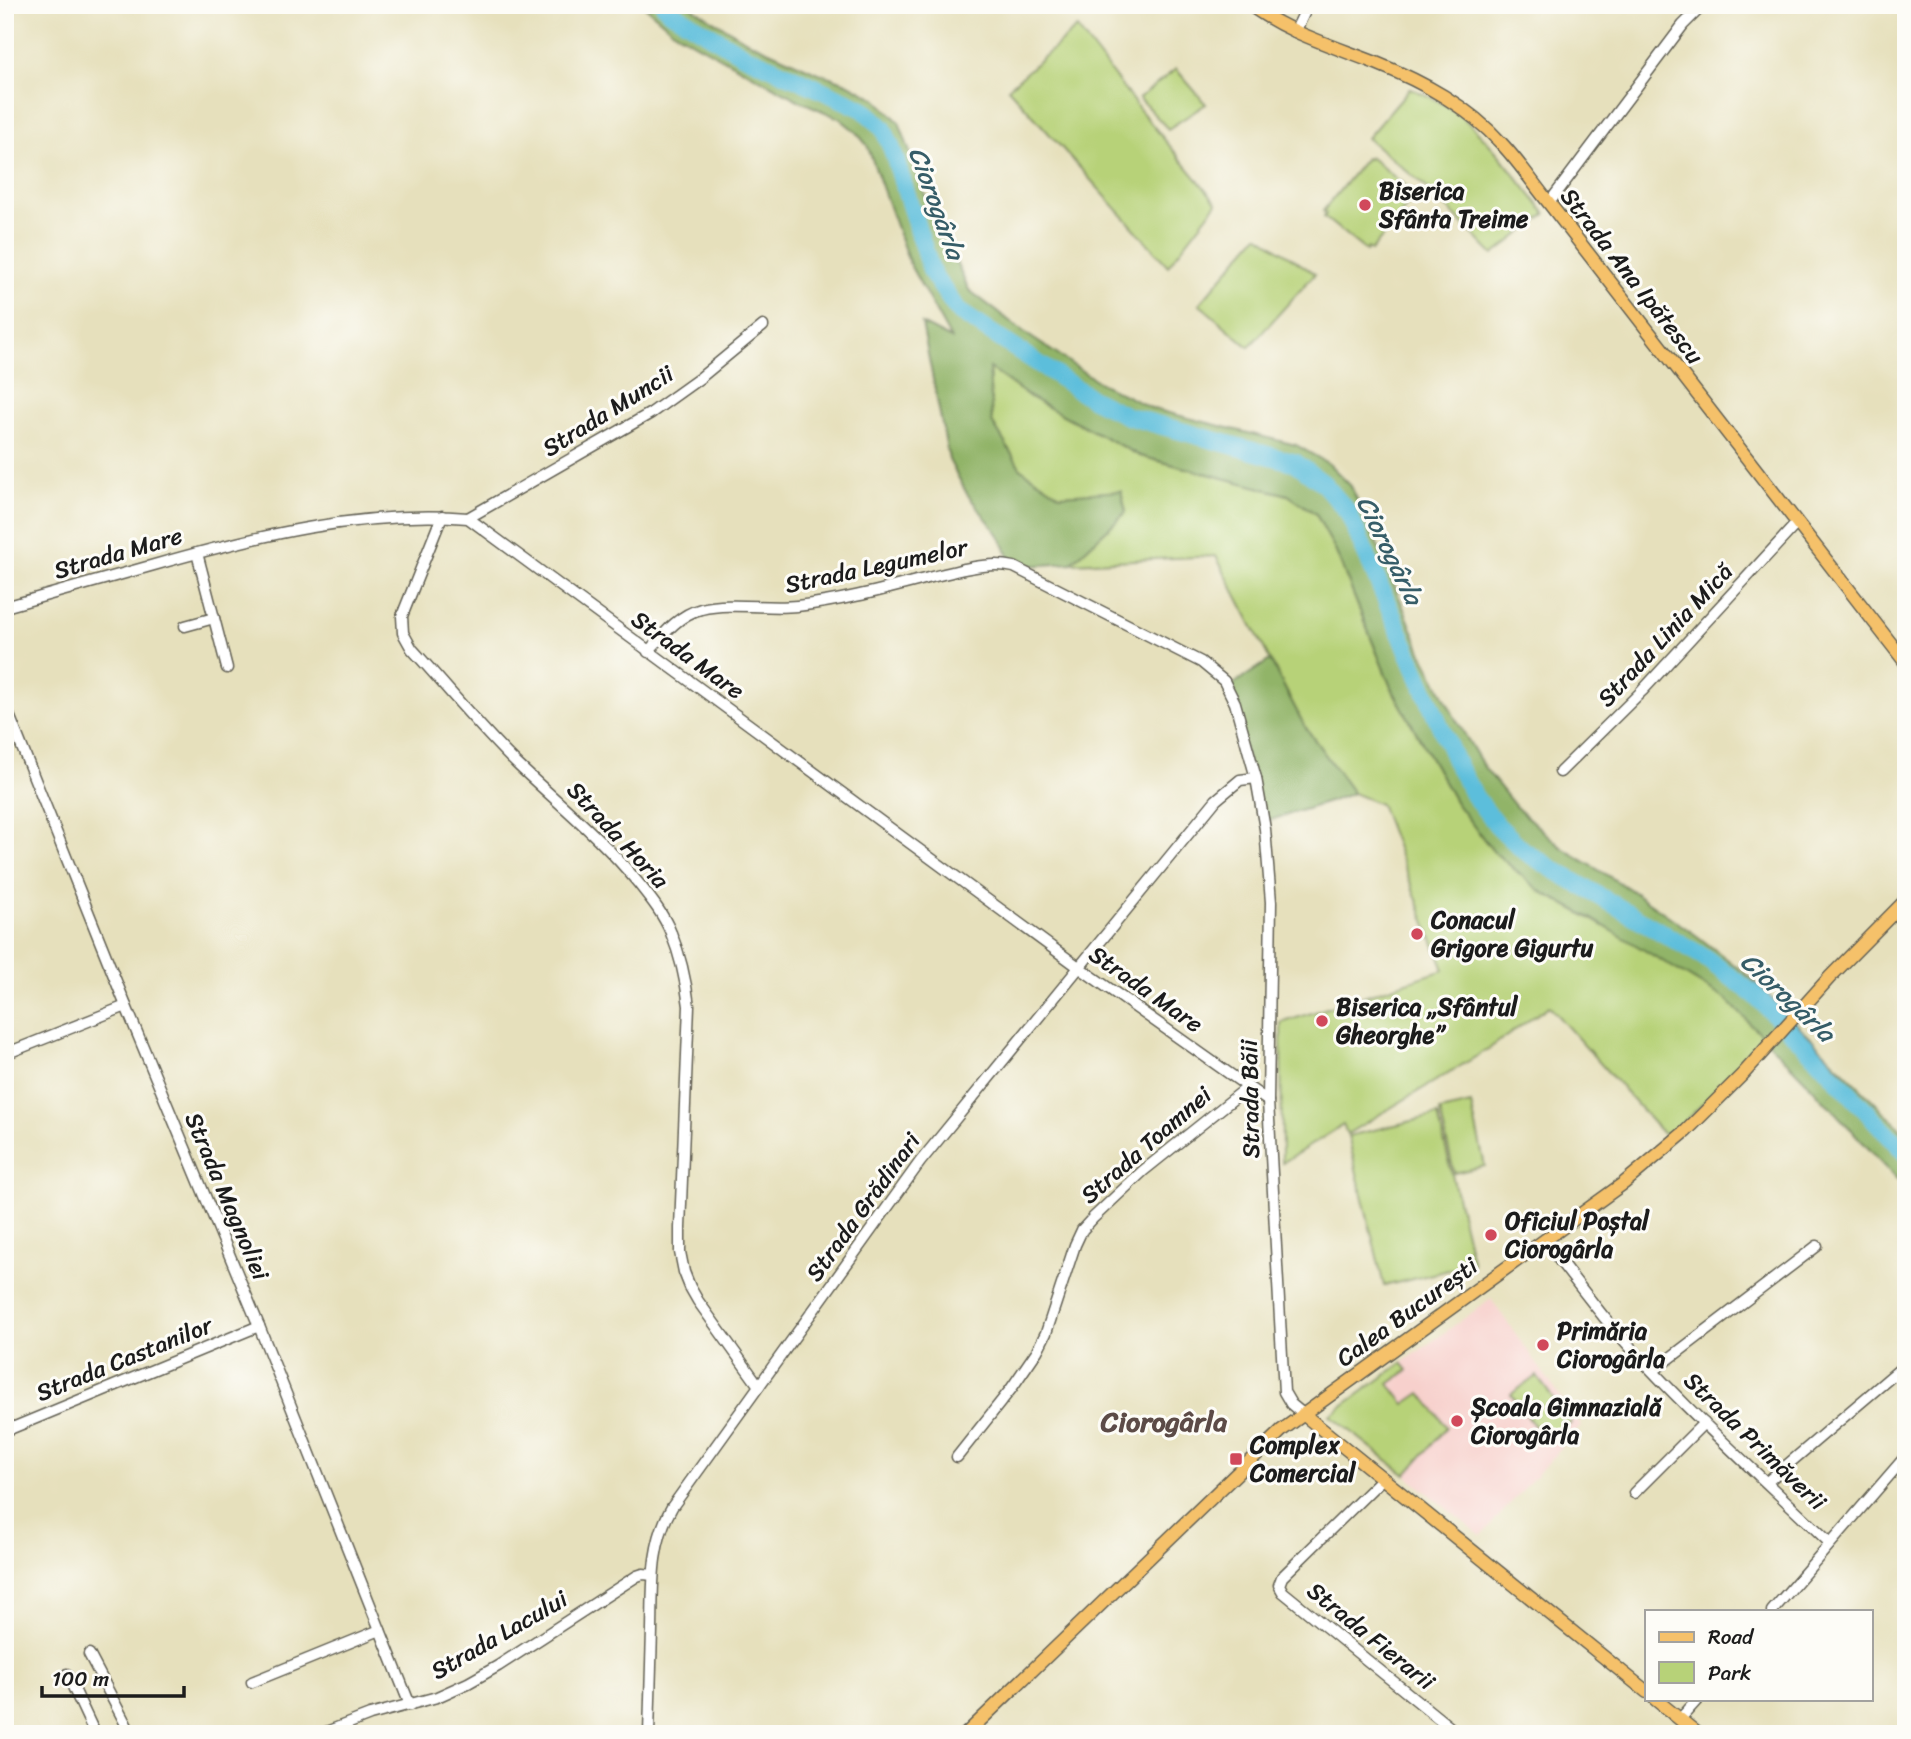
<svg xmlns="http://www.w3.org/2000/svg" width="1911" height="1739" font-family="Sriracha,sans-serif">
	<rect width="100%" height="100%" fill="#fdfcf7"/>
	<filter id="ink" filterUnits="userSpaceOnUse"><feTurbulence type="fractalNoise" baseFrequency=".0143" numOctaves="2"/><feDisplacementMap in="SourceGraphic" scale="14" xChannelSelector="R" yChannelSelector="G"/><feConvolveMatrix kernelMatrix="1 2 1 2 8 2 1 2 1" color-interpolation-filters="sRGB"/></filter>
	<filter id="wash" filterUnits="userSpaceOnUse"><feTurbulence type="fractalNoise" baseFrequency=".00686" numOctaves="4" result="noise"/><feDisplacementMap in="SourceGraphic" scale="28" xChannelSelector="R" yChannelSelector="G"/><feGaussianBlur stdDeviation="1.57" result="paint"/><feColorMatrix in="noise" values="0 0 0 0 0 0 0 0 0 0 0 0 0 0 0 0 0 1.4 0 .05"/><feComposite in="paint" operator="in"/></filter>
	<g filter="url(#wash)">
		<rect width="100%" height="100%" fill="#e6e0bc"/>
		<!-- built -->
		<polygon fill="#f7d0cc" points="1491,1299 1581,1426 1481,1536 1330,1415"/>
		<!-- green -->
		<g fill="#b7d278" stroke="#6a774a" stroke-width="2">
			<polygon points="1077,28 1140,110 1217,203 1168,266 1008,88"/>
			<polygon points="1176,69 1206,104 1168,129 1139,98"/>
			<path d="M 1410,88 C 1426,95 1443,102 1457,113 C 1492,141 1518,180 1546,214 L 1493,255 L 1433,193 L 1367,138 Z"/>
			<polygon points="1370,157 1414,193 1412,195 1414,197 1371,251 1368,248 1366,251 1324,217 1326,214 1323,211 1366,158 1368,159"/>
			<polygon points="1258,235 1315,274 1249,347 1199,304"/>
			<polygon points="989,367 1031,398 1140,456 1288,495 1316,514 1336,552 1391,687 1456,803 1493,851 1540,891 1613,931 1727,1000 1764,1037 1716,1091 1667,1138 1549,1006 1487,1050 1347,1134 1343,1125 1282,1163 1281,1023 1444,970 1380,804 1353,793 1304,725 1216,556 1071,563 1126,512 1121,492 1060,495 1021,469 992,422"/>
			<polygon points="1471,1104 1485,1166 1454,1173 1440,1111"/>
			<polygon points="1438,1115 1473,1264 1384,1286 1348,1136"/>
			<polygon points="1402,1363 1408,1370 1389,1384 1405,1404 1421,1393 1447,1427 1406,1475 1330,1415"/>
			<polygon points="1537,1376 1571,1423 1546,1442 1511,1394"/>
		</g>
		<!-- forest -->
		<g fill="#91b468" stroke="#566842" stroke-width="2">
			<polygon points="643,5 688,5 747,41 816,72 847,83 875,98 899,122 930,208 969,290 1028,335 1100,383 1153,409 1296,445 1329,464 1351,486 1382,555 1421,651 1454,716 1484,767 1516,807 1561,847 1628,888 1696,935 1751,978 1906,1134 1906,1189 1806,1081 1727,1000 1591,918 1540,891 1493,851 1456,803 1391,687 1336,552 1316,514 1288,495 1140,456 1031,398 989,368 992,422 1021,469 1060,495 1121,491 1126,512 1071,563 1014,567 999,535 967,494 949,460 922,324 951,339 910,265 867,145 855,131 839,118 800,101 676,33"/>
			<polygon points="1270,660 1304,725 1353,793 1332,801 1264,822 1228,688"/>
		</g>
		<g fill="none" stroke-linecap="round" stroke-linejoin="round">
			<!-- river -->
			<polyline stroke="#5cbedb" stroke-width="18" points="664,5 668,10 742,54 863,109 883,128 892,149 932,273 958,311 1091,398 1127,416 1296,463 1323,483 1348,512 1457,765 1475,797 1497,825 1523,850 1551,868 1704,957 1755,995 1817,1058 1906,1154"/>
		</g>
	</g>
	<g filter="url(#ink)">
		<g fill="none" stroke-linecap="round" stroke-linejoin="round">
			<!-- minor casing -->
			<g stroke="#636154" stroke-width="13">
				<g id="minor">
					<polyline points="1295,32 1308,5"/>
					<polyline points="1549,203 1683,25 1697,11 1704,5"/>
					<path d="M 442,516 L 402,616 L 403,633 L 412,649 C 447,687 480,728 517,764 C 559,804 603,839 639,884 C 651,899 664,915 671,933 C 681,957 686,981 689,1006 L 680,1228 L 680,1252 L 684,1272 L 690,1287 L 698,1301 L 759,1386"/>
					<polyline points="468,518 651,413 700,378 763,326"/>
					<polyline points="197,553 227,668"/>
					<path d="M 5,607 C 55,593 104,579 154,565 C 256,536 361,510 468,518 L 1080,968 L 1268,1101"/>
					<polyline points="185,626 214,618"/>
					<path d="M 648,652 C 663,635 678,615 701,609 C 732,602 766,609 797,606 C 853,600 909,582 964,569 C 981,566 996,563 1014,567 L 1201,662 L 1224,681 L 1235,703 L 1256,778 L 1265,829 L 1271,902 L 1268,1101 L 1284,1392 L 1291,1404 L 1303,1414"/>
					<polyline points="5,705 126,1006 259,1326 410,1705"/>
					<polyline points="1560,772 1642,691 1797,523"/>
					<polyline points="5,1054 126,1006"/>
					<path d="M 1544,1240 C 1563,1265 1583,1291 1603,1316 C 1672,1398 1753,1469 1830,1543"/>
					<polyline points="1653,1371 1817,1246"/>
					<polyline points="5,1431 259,1326"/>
					<polyline points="957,1457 1011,1389 1037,1351 1046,1333 1075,1245 1082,1230 1093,1218 1143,1171 1248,1087"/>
					<polyline points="1383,1478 1282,1577 1279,1585 1283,1592 1458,1734"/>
					<polyline points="1767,1482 1906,1364"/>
					<polyline points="1634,1493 1704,1423"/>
					<polyline points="1772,1611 1906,1456"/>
					<polyline points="89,1654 131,1734"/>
					<polyline points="67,1674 95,1734"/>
					<polyline points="252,1682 380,1630"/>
					<polyline points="1680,1719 1698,1699"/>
					<polyline points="321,1734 370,1715 437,1697 468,1683 498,1666 637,1576 643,1574 653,1575"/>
					<path d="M 649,1734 C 650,1699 651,1664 652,1630 C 653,1587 650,1545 672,1507 L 920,1162 L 1216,800 L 1240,780 L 1256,778"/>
				</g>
			</g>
			<!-- major casing -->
			<g stroke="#636154" stroke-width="15">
				<g id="major">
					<path d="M 1250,5 C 1288,33 1333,46 1376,63 C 1423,82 1468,106 1502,144 C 1519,162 1533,183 1549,203 L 1906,663"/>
					<polyline points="1303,1414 1647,1692"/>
					<polyline points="1655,1699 1698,1734"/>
					<polyline points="966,1734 1282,1430 1624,1183 1686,1131 1743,1074 1830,977 1906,900"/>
				</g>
			</g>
			<!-- minor -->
			<use href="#minor" stroke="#fff" stroke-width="10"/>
			<!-- major -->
			<use href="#major" stroke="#f5c16b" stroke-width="12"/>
		</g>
	</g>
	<!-- markers -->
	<g fill="#d1495b" stroke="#fdfcf7" stroke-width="2.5">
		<circle cx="1365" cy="205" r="7"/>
		<circle cx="1417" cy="934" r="7"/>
		<circle cx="1322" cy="1021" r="7"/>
		<circle cx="1491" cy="1235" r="7"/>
		<circle cx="1543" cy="1345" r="7"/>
		<circle cx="1457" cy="1421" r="7"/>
		<rect x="1229" y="1452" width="14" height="14" rx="3.5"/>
	</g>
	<g text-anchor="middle" stroke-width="6" stroke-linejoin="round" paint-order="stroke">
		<!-- poi labels -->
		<g font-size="24" font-weight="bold" fill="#1c1c1c" stroke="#fdfcf7" text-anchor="start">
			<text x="1379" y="199">Biserica<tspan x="1379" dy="28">Sfânta Treime</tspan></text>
			<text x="1431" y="928">Conacul<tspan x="1431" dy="28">Grigore Gigurtu</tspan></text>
			<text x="1336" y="1015">Biserica „Sfântul<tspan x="1336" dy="28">Gheorghe”</tspan></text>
			<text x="1505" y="1229">Oficiul Poștal<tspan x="1505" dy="28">Ciorogârla</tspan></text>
			<text x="1557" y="1339">Primăria<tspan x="1557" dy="28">Ciorogârla</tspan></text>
			<text x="1471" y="1415">Școala Gimnazială<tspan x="1471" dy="28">Ciorogârla</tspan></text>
			<text x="1250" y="1453">Complex<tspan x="1250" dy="28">Comercial</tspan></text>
		</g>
		<!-- street labels -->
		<g font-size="24" fill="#1c1c1c" stroke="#fdfcf7">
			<text transform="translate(1632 276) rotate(52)" y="8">Strada Ana Ipătescu</text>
			<text transform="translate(608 411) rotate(-32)" y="8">Strada Muncii</text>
			<text transform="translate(118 553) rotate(-16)" y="8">Strada Mare</text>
			<text transform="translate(876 566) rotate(-12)" y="8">Strada Legumelor</text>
			<text transform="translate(1665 635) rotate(-47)" y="8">Strada Linia Mică</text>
			<text transform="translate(688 655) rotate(36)" y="8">Strada Mare</text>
			<text transform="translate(618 835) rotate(47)" y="8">Strada Horia</text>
			<text transform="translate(1146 989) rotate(35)" y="8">Strada Mare</text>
			<text transform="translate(1250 1099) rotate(-91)" y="8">Strada Băii</text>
			<text transform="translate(1146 1145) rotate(-41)" y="8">Strada Toamnei</text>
			<text transform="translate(227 1196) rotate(67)" y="8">Strada Magnoliei</text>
			<text transform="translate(863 1207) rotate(-54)" y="8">Strada Grădinari</text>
			<text transform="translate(1407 1312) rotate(-36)" y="8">Calea București</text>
			<text transform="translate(124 1359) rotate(-22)" y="8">Strada Castanilor</text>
			<text transform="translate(1755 1441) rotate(44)" y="8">Strada Primăverii</text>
			<text transform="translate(499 1635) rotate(-30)" y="8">Strada Lacului</text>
			<text transform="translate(1371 1636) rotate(39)" y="8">Strada Fierarii</text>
		</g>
		<!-- water labels -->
		<g font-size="26" font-style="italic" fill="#365d68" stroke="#fdfcf7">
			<text transform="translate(937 203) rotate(70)" y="9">Ciorogârla</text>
			<text transform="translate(1390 550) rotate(64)" y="9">Ciorogârla</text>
			<text transform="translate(1788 997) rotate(43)" y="9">Ciorogârla</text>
		</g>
		<!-- quarter labels -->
		<g font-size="28" font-weight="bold" fill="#5c4b47" stroke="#fdfcf7">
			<text x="1164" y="1431">Ciorogârla</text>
		</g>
	</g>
	<!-- margin -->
	<rect width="1911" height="1739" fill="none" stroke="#fdfcf7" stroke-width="28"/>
	<!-- legend -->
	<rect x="1645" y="1610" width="228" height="91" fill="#fdfcf7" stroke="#a3a29f" stroke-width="2"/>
	<rect x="1659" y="1632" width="35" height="10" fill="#f5c16b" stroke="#a3a29f" stroke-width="2"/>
	<text x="1708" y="1644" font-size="21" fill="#1c1c1c">Road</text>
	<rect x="1659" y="1662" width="35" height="21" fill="#b7d278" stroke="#a3a29f" stroke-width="2"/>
	<text x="1708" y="1680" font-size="21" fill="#1c1c1c">Park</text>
	<!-- scale -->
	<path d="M42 1686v10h142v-10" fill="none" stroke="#1c1c1c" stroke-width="3.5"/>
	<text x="52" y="1686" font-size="21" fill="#1c1c1c" stroke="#fdfcf7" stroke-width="5" paint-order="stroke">100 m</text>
</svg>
